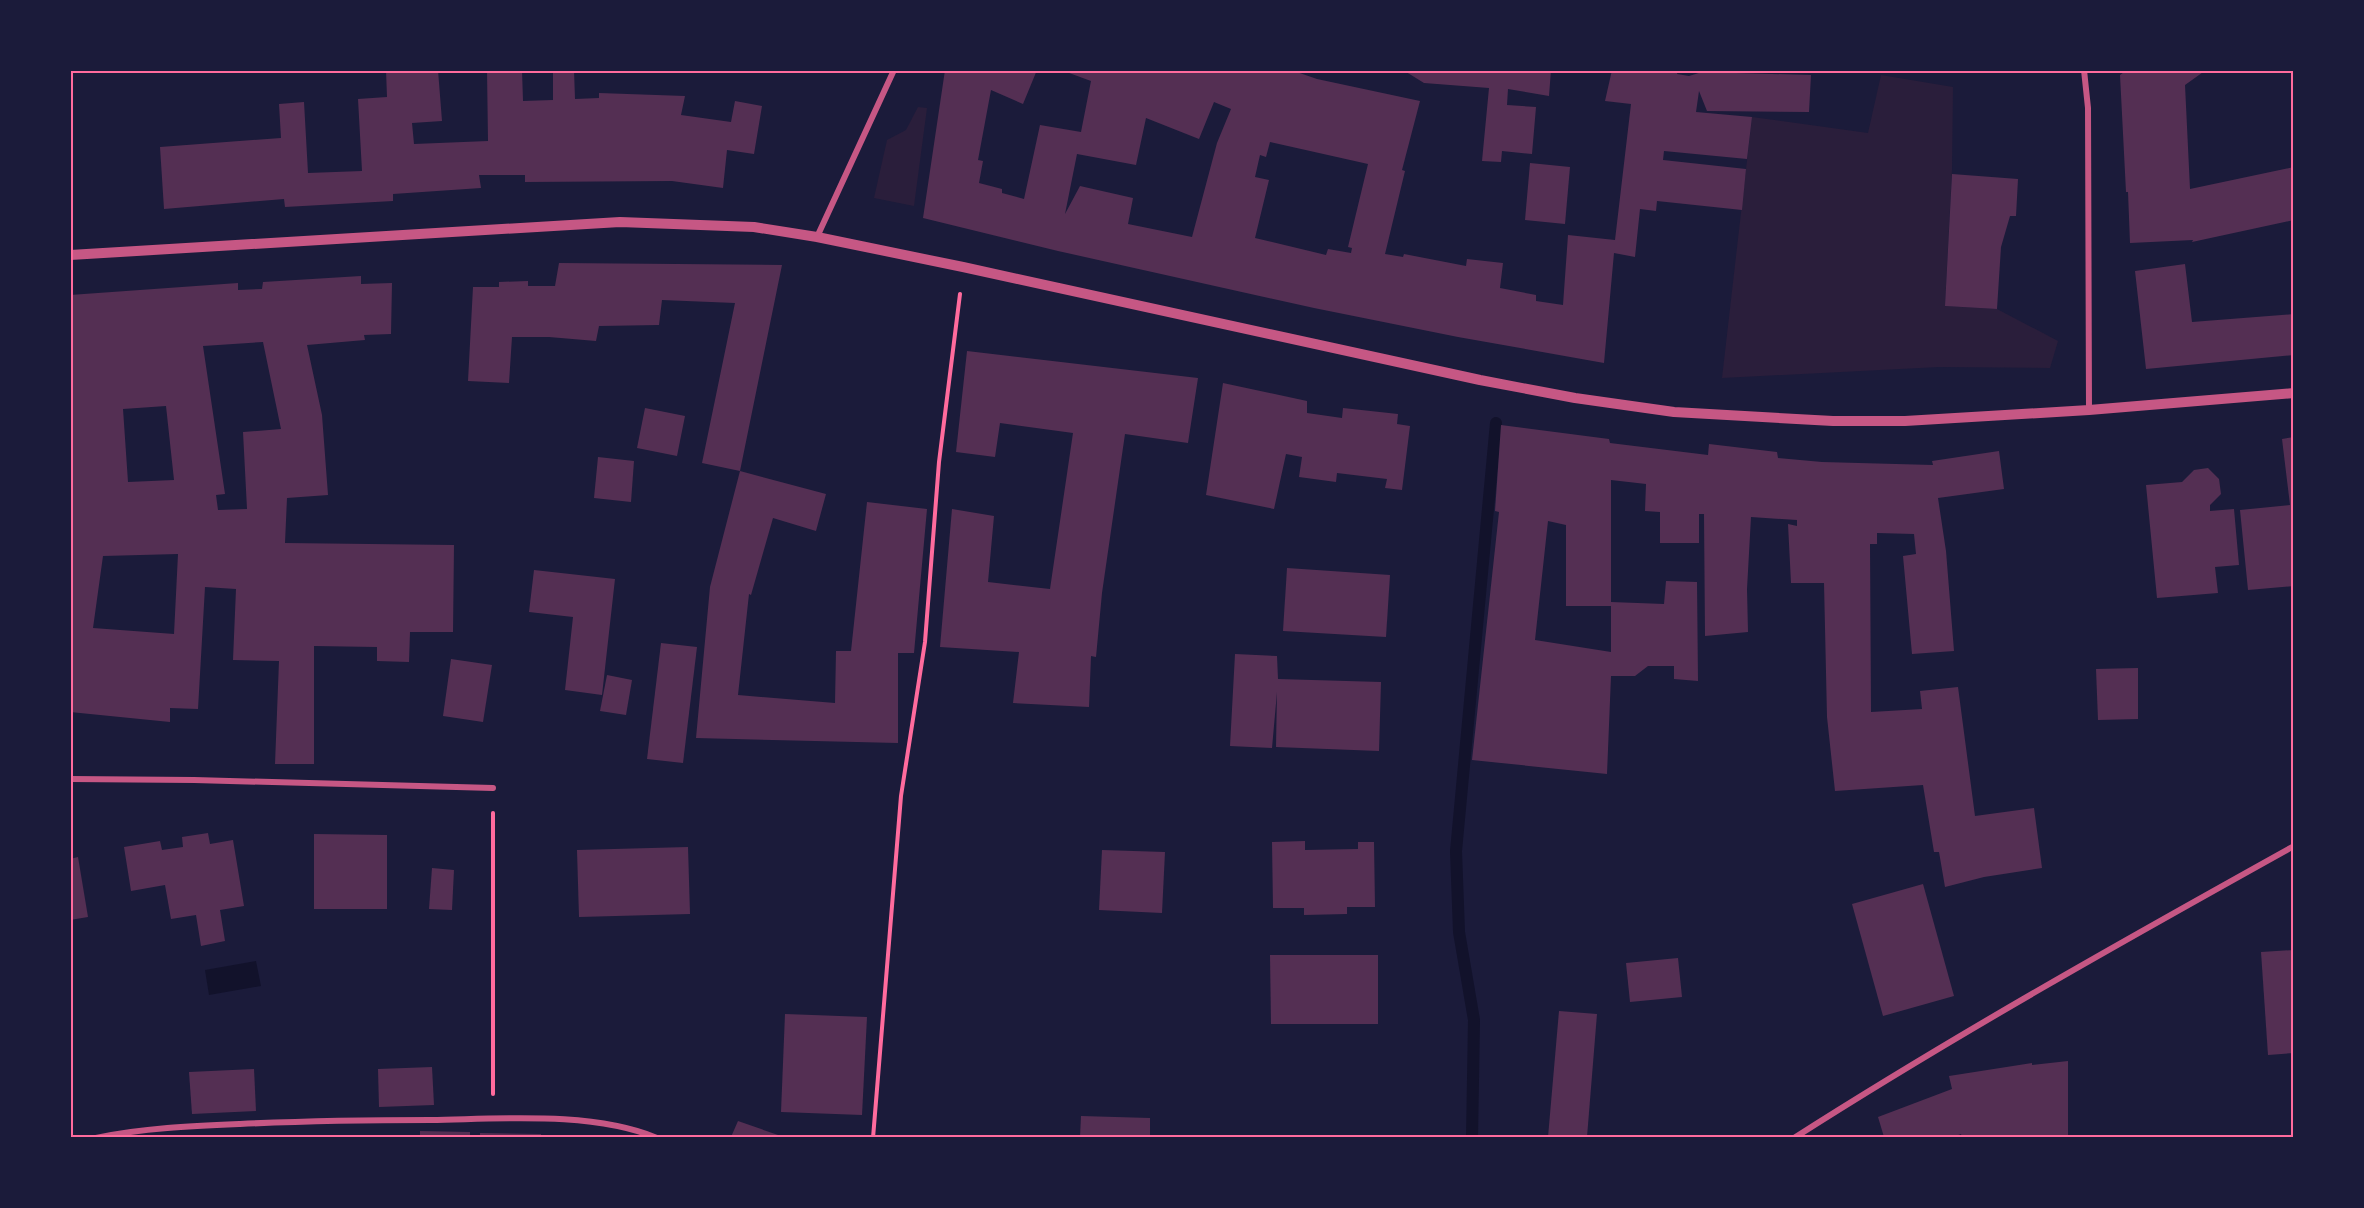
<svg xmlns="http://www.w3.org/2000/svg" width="2364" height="1208" font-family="'Public Sans',sans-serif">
	<rect width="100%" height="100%" fill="#1b1b3a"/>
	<!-- green -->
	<g fill="#2a1e3b">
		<polygon points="1881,75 1953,87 1952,170 1945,306 1997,309 2058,341 2050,368 1939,367 1722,378 1752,117 1868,133"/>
		<polygon points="918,107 927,108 914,206 874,198 887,140 906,130"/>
	</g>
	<!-- water -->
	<polygon fill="#12122b" points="256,961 261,986 209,995 205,970"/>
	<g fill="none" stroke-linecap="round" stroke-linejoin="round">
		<!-- stream -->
		<polyline stroke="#12122b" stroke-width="12" points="1472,1138 1474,1020 1459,932 1456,851 1496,423"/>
	</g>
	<!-- building -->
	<g fill="#542f53" fill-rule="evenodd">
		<polygon points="386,70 438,70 442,121 412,123 414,144 488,141 487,70 522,70 523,101 553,100 553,70 574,70 575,99 599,98 599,93 685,96 681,115 731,122 735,101 762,106 754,154 727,150 723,188 672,181 525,182 525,175 479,175 481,188 393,194 393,201 285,207 284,199 164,209 160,147 281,138 279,104 304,102 308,173 362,171 358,99 387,97"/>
		<path d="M 945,70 L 1037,70 L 1023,104 L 991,90 L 978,160 L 983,161 L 979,183 L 1002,189 L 1002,193 L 1024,199 L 1040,125 L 1081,132 L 1091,81 L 1061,70 L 1237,70 L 1244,73 L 1246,70 L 1291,70 L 1317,79 L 1420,101 L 1402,170 L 1405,171 L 1385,254 L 1403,257 L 1404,254 L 1466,266 L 1467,259 L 1503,263 L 1500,288 L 1536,295 L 1536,301 L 1563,305 L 1568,235 L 1615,240 L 1631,104 L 1605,101 L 1612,70 L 1678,70 L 1677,74 L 1689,76 L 1702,72 L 1811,75 L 1809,112 L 1707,111 L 1699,91 L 1696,112 L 1752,117 L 1747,159 L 1664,151 L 1663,160 L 1746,169 L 1742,210 L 1657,201 L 1656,211 L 1640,209 L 1635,257 L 1614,253 L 1604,363 L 1458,337 L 1314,308 L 1058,251 L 923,218 ZM 1214,102 L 1231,109 L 1217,143 L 1192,237 L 1128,224 L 1133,198 L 1080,186 L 1065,214 L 1077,154 L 1136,165 L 1146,118 L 1199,139 ZM 1270,142 L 1368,164 L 1348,247 L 1352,248 L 1351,253 L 1328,249 L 1326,255 L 1255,238 L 1269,180 L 1255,177 L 1260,155 L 1266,157 Z"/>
		<polygon points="1403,70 1551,70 1549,96 1508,89 1507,105 1536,107 1532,154 1502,151 1501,162 1482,161 1489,88 1424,83"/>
		<polygon points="2127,70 2206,70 2185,85 2190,189 2294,167 2294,220 2192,242 2193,240 2130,243 2128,192 2126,192 2120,75"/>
		<polygon points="1530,163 1570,167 1565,224 1525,220"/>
		<polygon points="1952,174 2018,179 2016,216 2010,216 2001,247 1997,309 1945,306"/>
		<polygon points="559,263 782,265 740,471 702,463 735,303 662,300 659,325 599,326 596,341 549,337 512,337 509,383 468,381 473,287 499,287 499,282 528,281 528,286 555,286"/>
		<polygon points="2185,264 2192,322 2294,314 2294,355 2146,369 2135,271"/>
		<path d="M 361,276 L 361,284 L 392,283 L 391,334 L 364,335 L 365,340 L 307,345 L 322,415 L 328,495 L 287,498 L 285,543 L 454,545 L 453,632 L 410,632 L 409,662 L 377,661 L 377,647 L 314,646 L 314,764 L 275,764 L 279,661 L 233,660 L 236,589 L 205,587 L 198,709 L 170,708 L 170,722 L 70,712 L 70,295 L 238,283 L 238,290 L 262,289 L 263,282 ZM 263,342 L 281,429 L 243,432 L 247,509 L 218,510 L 216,495 L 225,494 L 203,346 ZM 166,406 L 174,480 L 128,482 L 123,409 ZM 178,554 L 174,634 L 93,628 L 103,556 Z"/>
		<polygon points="967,351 1198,378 1188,443 1125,434 1102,593 1096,657 1091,656 1089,707 1013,703 1019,652 940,647 952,509 994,516 988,582 1050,589 1073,433 1000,423 995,457 956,452"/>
		<polygon points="1223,383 1307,401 1307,413 1342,418 1343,408 1398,414 1397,424 1410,426 1402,490 1385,488 1387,479 1337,473 1336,482 1299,477 1302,457 1286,454 1274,509 1206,495"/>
		<polygon points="645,408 685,416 677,456 637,448"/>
		<path d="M 1501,425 L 1609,439 L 1610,443 L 1708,455 L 1709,444 L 1777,452 L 1778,458 L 1822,462 L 1933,465 L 1932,461 L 1999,451 L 2004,489 L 1938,498 L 1946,551 L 1954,651 L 1912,654 L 1903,556 L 1916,554 L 1914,534 L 1877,533 L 1877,544 L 1870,544 L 1871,712 L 1922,709 L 1920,691 L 1958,687 L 1975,816 L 2034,808 L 2042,868 L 1984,877 L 1945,887 L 1939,852 L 1934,852 L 1923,785 L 1835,791 L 1827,717 L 1824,583 L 1791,583 L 1788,524 L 1797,526 L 1797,520 L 1751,517 L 1747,589 L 1748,632 L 1705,636 L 1704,514 L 1699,514 L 1699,543 L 1660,543 L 1660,512 L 1645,511 L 1646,484 L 1611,480 L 1611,602 L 1664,604 L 1666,581 L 1697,582 L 1698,681 L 1674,679 L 1674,666 L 1648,666 L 1635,676 L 1611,676 L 1607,774 L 1472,760 L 1499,512 L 1495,511 ZM 1548,521 L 1566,525 L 1566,606 L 1611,606 L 1611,652 L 1535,640 Z"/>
		<polygon points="2294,437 2294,586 2248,590 2240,510 2290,505 2282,439"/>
		<polygon points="598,457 634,461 631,502 594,498"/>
		<polygon points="2208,468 2219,479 2221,494 2210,505 2210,511 2234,509 2239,565 2215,567 2218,593 2157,598 2146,485 2182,482 2194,470"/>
		<polygon points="740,471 826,494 816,531 773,518 751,595 749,594 738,695 835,703 836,651 851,651 867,502 927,509 914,653 898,653 898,743 696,738 710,587"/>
		<polygon points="1287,568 1390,575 1386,637 1283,631"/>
		<polygon points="534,570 615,579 602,695 565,690 573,617 529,612"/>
		<polygon points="661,643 697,647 683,763 647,759"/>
		<polygon points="1235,654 1277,656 1278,679 1381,682 1379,751 1276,747 1277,692 1272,748 1230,746"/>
		<polygon points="451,659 492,665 483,722 443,716"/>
		<polygon points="2138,668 2138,719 2098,720 2096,669"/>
		<polygon points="607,675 632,680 626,715 600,711"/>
		<polygon points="208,833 210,844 233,840 244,906 220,910 225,941 201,946 196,915 171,919 165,885 131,891 124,847 160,841 162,850 183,847 182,837"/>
		<polygon points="314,834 387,835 387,909 314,909"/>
		<polygon points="1305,841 1305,850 1358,849 1358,842 1374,842 1375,907 1347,907 1347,914 1304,915 1304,908 1273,908 1272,842"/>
		<polygon points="688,847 690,914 579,917 577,850"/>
		<polygon points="1102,850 1165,852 1162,913 1099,910"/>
		<polygon points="78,857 88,917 70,920 70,859"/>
		<polygon points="432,868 454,870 452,910 429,909"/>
		<polygon points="1923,884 1954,996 1883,1016 1852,904"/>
		<polygon points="2294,950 2294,1053 2268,1055 2261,952"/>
		<polygon points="1270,955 1378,955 1378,1024 1271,1024"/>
		<polygon points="1678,958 1682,997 1630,1002 1626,963"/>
		<polygon points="1559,1011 1597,1014 1587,1137 1548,1137"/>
		<polygon points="785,1014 867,1017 862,1115 781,1112"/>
		<polygon points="2068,1061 2068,1137 1962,1137 1961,1134 1953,1137 1884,1137 1878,1117 1952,1089 1949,1076 2032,1063 2032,1065"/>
		<polygon points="432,1067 434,1105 379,1107 378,1069"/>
		<polygon points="254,1069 256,1111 192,1114 189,1072"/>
		<polygon points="1081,1116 1150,1118 1150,1137 1080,1137"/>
		<polygon points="738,1121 778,1135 777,1137 731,1137"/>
		<polygon points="420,1131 470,1132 470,1137 420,1137"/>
		<polygon points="480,1133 541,1134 541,1137 480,1137"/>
	</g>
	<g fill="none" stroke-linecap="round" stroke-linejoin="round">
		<!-- path -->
		<g stroke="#ff6b9d" stroke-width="4">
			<polyline points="493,813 493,1094"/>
			<polyline points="873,1138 901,796 925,642 939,462 960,294"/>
		</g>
		<!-- minor -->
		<g stroke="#c65784" stroke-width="6">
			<polyline points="2084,70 2088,108 2089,410"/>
			<polyline points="817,237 894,70"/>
			<polyline points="70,779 194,780 493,788"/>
			<path d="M 96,1138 C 143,1128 192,1126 240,1124 C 304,1121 368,1120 431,1120 C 500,1119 592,1111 657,1138"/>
			<path d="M 1794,1138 C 1957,1034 2125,940 2294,846"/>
		</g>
		<!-- tertiary -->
		<polyline stroke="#c65784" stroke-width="10" points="70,255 620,222 754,227 817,237 963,267 1480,380 1575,398 1674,412 1833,421 1905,421 2089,410 2294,393"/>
	</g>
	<!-- border -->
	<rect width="2364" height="1208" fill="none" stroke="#1b1b3a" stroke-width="144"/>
	<rect x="72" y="72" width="2220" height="1064" fill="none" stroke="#ff6b9d" stroke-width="2"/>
</svg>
